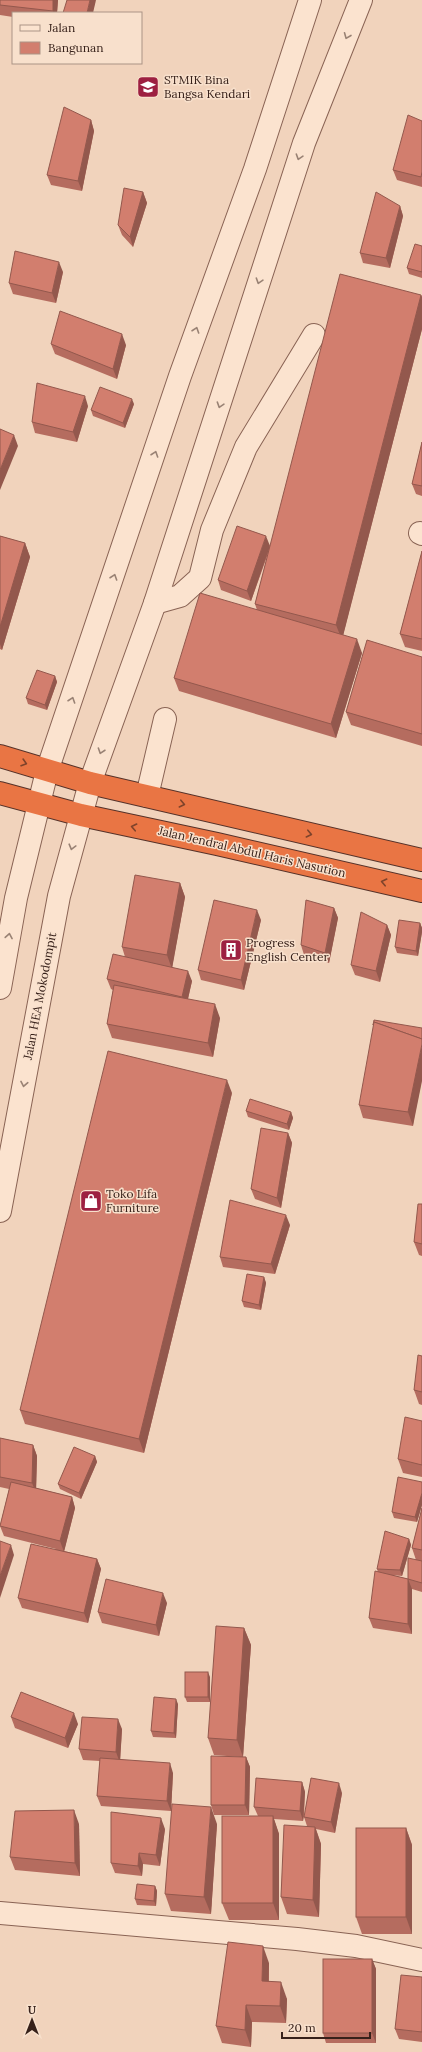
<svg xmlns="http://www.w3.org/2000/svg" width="422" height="2052" font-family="Lora,serif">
	<rect width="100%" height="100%" fill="#f1d3bc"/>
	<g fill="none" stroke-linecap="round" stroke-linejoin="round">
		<!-- minor casing -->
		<g stroke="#896354" stroke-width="24">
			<g id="minor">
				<polyline points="420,533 422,534"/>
				<polyline points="155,603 180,596 200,578 212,530 246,447 314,335"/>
				<polyline points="147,796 165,719"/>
				<polyline points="0,988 16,898 47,771 180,376 255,169 310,0"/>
				<polyline points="0,1211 59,896 90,783 155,603 304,143 361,0"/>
				<polyline points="0,1913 297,1939 356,1946 422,1960"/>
			</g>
		</g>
		<!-- highway casing -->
		<g stroke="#563229" stroke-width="24">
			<g id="highway">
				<polyline points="0,756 90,783 422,860"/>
				<polyline points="0,793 81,815 217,844 422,891"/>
			</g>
		</g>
		<!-- minor -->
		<use href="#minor" stroke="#fbe3cf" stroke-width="22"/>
		<!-- highway -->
		<use href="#highway" stroke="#e97544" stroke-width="22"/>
	</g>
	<!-- wall -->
	<g fill="#b56c5f">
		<polygon points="0,0 58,0 57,13 13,13 13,17 0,15"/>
		<polygon points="91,120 94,131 82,191 51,185 47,175"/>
		<polygon points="422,121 422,187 397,180 393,170"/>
		<polygon points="143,192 147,203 133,247 122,235 118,225"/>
		<polygon points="400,206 403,216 390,268 363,263 360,253"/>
		<polygon points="422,246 422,278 409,274 407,268"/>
		<polygon points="63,272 56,303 13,294 9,283"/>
		<polygon points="421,295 422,297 422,329 343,635 362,653 336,738 179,691 174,678 257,610 255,604 269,551 251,601 221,590 218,580 270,546"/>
		<polygon points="51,344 126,345 117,379 55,354"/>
		<polygon points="134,404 125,428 93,416 91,410"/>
		<polygon points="88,406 77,442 35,433 32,422"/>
		<polygon points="422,442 422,496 416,494 412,484"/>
		<polygon points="0,536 25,543 30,557 2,650 0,649"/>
		<polygon points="422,551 422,651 405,647 400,634"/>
		<polygon points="422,657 422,746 351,725 346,712"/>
		<polygon points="55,676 57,682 47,710 28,704 26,698"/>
		<polygon points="180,883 185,897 172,967 192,981 188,999 220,1018 213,1057 112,1038 107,1024 113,990 111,989 107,979 125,957 122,947"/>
		<polygon points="334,908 338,918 329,963 304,955 301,945"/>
		<polygon points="261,920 244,990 201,980 198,970"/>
		<polygon points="420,923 422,928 422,932 418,956 397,953 395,947"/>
		<polygon points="387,925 391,935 380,982 355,975 351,965"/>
		<polygon points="422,1028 413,1126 363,1118 359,1105"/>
		<polygon points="232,1093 144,1453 25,1424 20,1410"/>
		<polygon points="246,1111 291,1112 293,1118 289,1130 248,1117"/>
		<polygon points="288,1133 292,1143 281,1208 255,1199 251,1189"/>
		<polygon points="422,1204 422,1256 419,1255 414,1242"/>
		<polygon points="290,1225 275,1274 223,1267 220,1257"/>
		<polygon points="264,1277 266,1283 261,1310 244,1307 242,1301"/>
		<polygon points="422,1356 422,1405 419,1404 414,1390"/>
		<polygon points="422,1421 422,1477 403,1473 398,1459"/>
		<polygon points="0,1438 33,1445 37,1456 36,1488 72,1497 75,1508 64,1551 97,1559 101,1569 88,1623 22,1608 18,1598 56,1549 4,1536 0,1526 9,1489 0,1487"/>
		<polygon points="95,1456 97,1462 81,1499 60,1489 58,1484"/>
		<polygon points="422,1482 422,1505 417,1522 394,1518 392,1512"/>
		<polygon points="422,1508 422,1592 412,1589 412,1634 373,1628 369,1618 378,1572 377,1569 409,1539 411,1545 402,1576 392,1575 408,1579 416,1560 412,1548"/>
		<polygon points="167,1603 159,1636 102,1623 98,1612"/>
		<polygon points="244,1628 251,1645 243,1757 246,1757 250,1767 249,1815 214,1815 211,1805 240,1757 214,1755 208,1738"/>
		<polygon points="210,1677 210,1702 187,1702 185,1697"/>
		<polygon points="178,1704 176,1738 153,1737 151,1731"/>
		<polygon points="11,1717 78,1724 68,1748 15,1728"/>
		<polygon points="122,1729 120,1759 173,1773 171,1811 101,1806 97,1796 100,1761 83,1760 79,1749"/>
		<polygon points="302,1782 305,1792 304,1816 342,1793 335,1833 316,1829 321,1844 319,1917 287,1914 281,1897 307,1826 304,1817 303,1821 274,1819 279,1834 279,1920 229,1920 222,1903 258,1816 254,1807"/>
		<polygon points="79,1824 80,1876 15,1870 10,1857"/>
		<polygon points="217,1824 211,1914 171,1911 165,1894"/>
		<polygon points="406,1828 412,1845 412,1934 362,1934 356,1917"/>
		<polygon points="165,1829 160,1866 143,1864 142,1876 115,1873 111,1863"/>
		<polygon points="155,1886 157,1891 156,1906 137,1905 135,1899"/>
		<polygon points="372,1959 376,1969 376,2043 326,2043 323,2033"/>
		<polygon points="269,1963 269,1981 287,1999 286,2023 252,2022 251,2047 222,2043 216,2026"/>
		<polygon points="422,1977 422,2042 399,2039 395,2029"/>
	</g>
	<!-- shaded-wall -->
	<g fill="#93584d">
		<polygon points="53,0 58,0 57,13 53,13"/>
		<polygon points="90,0 96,0 93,13 87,13"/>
		<polygon points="91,120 94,131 82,191 78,181"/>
		<polygon points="143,192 147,203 133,247 130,237"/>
		<polygon points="400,206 403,216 390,268 386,258"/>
		<polygon points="59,262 63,272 56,303 52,293"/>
		<polygon points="421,295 422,297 422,329 342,640 336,625"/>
		<polygon points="122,334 126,345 117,379 113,369"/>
		<polygon points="85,396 88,406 77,442 73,432"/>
		<polygon points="132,399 134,404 125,428 123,423"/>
		<polygon points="14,435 18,446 0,490 0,470"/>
		<polygon points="266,536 270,546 251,601 247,591"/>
		<polygon points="25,543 30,557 2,650 0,644 0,627"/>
		<polygon points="357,639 362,653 336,738 331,724"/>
		<polygon points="55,676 57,682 47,710 45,705"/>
		<polygon points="180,883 185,897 172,969 167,955"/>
		<polygon points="334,908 338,918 329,963 325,953"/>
		<polygon points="257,910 261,920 244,990 241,980"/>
		<polygon points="420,923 422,928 422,932 418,956 416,951"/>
		<polygon points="387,925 391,935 380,982 376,971"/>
		<polygon points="188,971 192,981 186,1007 182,997"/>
		<polygon points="215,1004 220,1018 213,1057 208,1043"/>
		<polygon points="422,1044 422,1081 413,1126 408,1112"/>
		<polygon points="227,1080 232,1093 144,1453 139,1439"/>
		<polygon points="291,1112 293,1118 289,1130 287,1124"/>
		<polygon points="288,1133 292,1143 281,1208 277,1198"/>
		<polygon points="286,1215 290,1225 275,1274 271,1264"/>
		<polygon points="264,1277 266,1283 261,1310 259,1305"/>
		<polygon points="33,1445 37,1456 36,1493 32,1483"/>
		<polygon points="95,1456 97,1462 81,1499 79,1493"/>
		<polygon points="422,1493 422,1505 417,1522 415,1517"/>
		<polygon points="72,1497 75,1508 64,1552 60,1541"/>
		<polygon points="409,1539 411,1545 402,1576 400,1570"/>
		<polygon points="11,1545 14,1555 0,1598 0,1576"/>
		<polygon points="97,1559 101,1569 88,1623 84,1613"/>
		<polygon points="408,1579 412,1589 412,1634 408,1624"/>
		<polygon points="163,1593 167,1603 159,1636 156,1625"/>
		<polygon points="244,1628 251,1645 243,1757 237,1740"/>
		<polygon points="208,1672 210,1677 210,1702 208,1697"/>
		<polygon points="176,1699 178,1704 176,1738 174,1733"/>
		<polygon points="74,1713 78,1724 68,1748 65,1738"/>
		<polygon points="118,1719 122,1729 120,1763 116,1752"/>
		<polygon points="246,1757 250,1767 249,1815 245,1805"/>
		<polygon points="170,1763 173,1773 171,1811 167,1801"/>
		<polygon points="302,1782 305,1792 303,1821 300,1811"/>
		<polygon points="339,1783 342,1793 335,1833 331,1822"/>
		<polygon points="211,1807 217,1824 211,1914 204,1897"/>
		<polygon points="74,1810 79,1824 80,1876 75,1863"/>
		<polygon points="273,1816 279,1834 279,1920 273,1903"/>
		<polygon points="161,1818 165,1829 160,1866 156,1855"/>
		<polygon points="315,1827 321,1844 319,1917 313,1900"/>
		<polygon points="406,1828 412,1845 412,1934 406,1917"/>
		<polygon points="139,1853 143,1864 142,1876 138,1866"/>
		<polygon points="155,1886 157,1891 156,1906 154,1901"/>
		<polygon points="263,1946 269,1963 268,1998 262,1981"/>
		<polygon points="372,1959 376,1969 376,2043 372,2033"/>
		<polygon points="281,1982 287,1999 286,2023 280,2006"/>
		<polygon points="246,2005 252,2022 251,2047 245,2030"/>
	</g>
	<!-- building -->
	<g fill="#d27e6e" stroke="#93584d">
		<polygon points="0,0 53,0 53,11 0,5"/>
		<polygon points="67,0 90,0 87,13 63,13"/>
		<polygon points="64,107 91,120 78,181 47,175"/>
		<polygon points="408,115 422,121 422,172 421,177 393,170"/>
		<polygon points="124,188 143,192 130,237 118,225"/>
		<polygon points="376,192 400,206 386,258 360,253"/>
		<polygon points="415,244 422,246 422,272 407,268"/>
		<polygon points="15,251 59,262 52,293 9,283"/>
		<polygon points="340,274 421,295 336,625 255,604"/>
		<polygon points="60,311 122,334 113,369 51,344"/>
		<polygon points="37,383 85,396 73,432 32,422"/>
		<polygon points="100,387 132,399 123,423 91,410"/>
		<polygon points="0,429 14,435 0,470"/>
		<polygon points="422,442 422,486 412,484"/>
		<polygon points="237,526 266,536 247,591 218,580"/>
		<polygon points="0,536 25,543 0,627"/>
		<polygon points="422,551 422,639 400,634"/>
		<polygon points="200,593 357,639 331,724 174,678"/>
		<polygon points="367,640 422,657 422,734 346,712"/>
		<polygon points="37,670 55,676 45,705 26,698"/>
		<polygon points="135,875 180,883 167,955 122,947"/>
		<polygon points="214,900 257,910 241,980 198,970"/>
		<polygon points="306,900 334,908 325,953 301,945"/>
		<polygon points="361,912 387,925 376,971 351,965"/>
		<polygon points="399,920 420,923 416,951 395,947"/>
		<polygon points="113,954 188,971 182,997 107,979"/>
		<polygon points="114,985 215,1004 208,1043 107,1024"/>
		<polygon points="374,1020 422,1028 422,1039 374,1022 373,1025"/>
		<polygon points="374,1022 422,1039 422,1044 408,1112 359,1105"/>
		<polygon points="108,1051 227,1080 139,1439 20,1410"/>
		<polygon points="250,1099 291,1112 287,1124 246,1111"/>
		<polygon points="261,1128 288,1133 277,1198 251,1189"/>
		<polygon points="230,1200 286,1215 271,1264 220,1257"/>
		<polygon points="418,1204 422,1204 422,1244 414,1242"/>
		<polygon points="247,1274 264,1277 259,1305 242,1301"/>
		<polygon points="418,1355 422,1356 422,1392 414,1390"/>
		<polygon points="405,1417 422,1421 422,1465 398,1459"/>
		<polygon points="0,1438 33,1445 32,1483 0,1477"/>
		<polygon points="74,1447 95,1456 79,1493 58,1484"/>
		<polygon points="398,1477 422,1482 422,1493 415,1517 392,1512"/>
		<polygon points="11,1482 72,1497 60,1541 0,1526"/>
		<polygon points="422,1508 422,1550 412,1548"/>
		<polygon points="385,1531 409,1539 400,1570 377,1569"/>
		<polygon points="0,1541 11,1545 0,1576"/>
		<polygon points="31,1544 97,1559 84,1613 18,1598"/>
		<polygon points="408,1558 422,1561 422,1583 408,1579"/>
		<polygon points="375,1571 408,1579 408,1624 369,1618"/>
		<polygon points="106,1579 163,1593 156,1625 98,1612"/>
		<polygon points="216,1626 244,1628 237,1740 208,1738"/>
		<rect x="185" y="1672" width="23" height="25"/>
		<polygon points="21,1692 74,1713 65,1738 11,1717"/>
		<polygon points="154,1697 176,1699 174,1733 151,1731"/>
		<polygon points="82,1717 118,1719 116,1752 79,1749"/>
		<polygon points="211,1756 246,1757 245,1805 211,1805"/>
		<polygon points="100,1758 170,1763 167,1801 97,1796"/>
		<polygon points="256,1778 302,1782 300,1811 254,1807"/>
		<polygon points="311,1778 339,1783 331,1822 304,1817"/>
		<polygon points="172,1804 211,1807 204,1897 165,1894"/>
		<polygon points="74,1810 75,1863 10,1857 15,1811"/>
		<polygon points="111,1812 161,1818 156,1855 139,1853 138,1866 111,1863"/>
		<rect x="222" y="1816" width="51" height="87"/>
		<polygon points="284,1825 315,1827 313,1900 281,1897"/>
		<rect x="356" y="1828" width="50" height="89"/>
		<polygon points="137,1884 155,1886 154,1901 135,1899"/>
		<polygon points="228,1942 263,1946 262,1981 281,1982 280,2006 246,2005 245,2030 216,2026"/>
		<rect x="323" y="1959" width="49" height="74"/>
		<polygon points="401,1975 422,1977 422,2032 395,2029"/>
	</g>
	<!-- one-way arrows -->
	<defs><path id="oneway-chevron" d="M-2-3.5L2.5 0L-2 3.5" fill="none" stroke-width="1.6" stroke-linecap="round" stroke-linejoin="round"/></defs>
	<g stroke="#998274">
		<use href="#oneway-chevron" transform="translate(347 36) rotate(112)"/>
		<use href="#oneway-chevron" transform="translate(299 157) rotate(108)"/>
		<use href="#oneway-chevron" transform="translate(259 281) rotate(108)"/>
		<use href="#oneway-chevron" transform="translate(196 330) rotate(-71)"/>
		<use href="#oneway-chevron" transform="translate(220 405) rotate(108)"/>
		<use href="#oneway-chevron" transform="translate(155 454) rotate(-71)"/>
		<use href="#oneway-chevron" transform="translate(114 577) rotate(-71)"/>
		<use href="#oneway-chevron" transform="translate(72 700) rotate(-71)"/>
		<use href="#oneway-chevron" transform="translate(101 751) rotate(109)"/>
		<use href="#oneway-chevron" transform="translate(72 847) rotate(105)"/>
		<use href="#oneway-chevron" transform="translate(9 936) rotate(-80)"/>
		<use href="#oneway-chevron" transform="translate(24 1084) rotate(101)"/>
	</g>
	<g stroke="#7e432b">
		<use href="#oneway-chevron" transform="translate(24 763) rotate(17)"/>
		<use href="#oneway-chevron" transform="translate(182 804) rotate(13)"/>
		<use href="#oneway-chevron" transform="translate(134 827) rotate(-168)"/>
		<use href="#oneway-chevron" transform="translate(309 834) rotate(13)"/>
		<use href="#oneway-chevron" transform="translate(384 882) rotate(-167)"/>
	</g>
	<!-- icons -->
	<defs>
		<g id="university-square" transform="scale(1.15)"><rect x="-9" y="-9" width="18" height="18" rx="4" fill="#9d2041" stroke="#f8e0cc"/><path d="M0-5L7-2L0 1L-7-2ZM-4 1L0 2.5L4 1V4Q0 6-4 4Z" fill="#fff"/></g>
		<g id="building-square" transform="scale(1.15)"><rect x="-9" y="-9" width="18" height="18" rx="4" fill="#9d2041" stroke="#f8e0cc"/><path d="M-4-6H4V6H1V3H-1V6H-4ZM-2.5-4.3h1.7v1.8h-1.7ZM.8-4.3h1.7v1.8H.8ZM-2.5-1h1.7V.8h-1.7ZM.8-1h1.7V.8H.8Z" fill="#fff"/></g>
		<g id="shop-square" transform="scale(1.15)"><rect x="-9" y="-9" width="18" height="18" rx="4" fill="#9d2041" stroke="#f8e0cc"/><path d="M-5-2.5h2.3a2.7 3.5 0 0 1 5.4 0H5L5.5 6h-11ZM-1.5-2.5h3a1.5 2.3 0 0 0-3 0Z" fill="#fff"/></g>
	</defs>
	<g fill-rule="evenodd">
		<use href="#university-square" x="148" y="87"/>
		<use href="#building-square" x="231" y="950"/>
		<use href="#shop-square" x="91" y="1201"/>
	</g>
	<g text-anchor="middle" stroke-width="3" stroke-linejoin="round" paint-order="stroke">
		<!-- poi labels -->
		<g font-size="12" fill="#37211a" stroke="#f8e0cc" text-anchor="start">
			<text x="164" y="84">STMIK Bina<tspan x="164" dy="14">Bangsa Kendari</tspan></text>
			<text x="246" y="947">Progress<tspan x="246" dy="14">English Center</tspan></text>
			<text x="106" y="1198">Toko Lifa<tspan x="106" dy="14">Furniture</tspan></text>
		</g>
		<!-- street labels -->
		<g font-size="12" fill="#37211a" stroke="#f8e0cc">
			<text transform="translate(252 852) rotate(13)" y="4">Jalan Jendral Abdul Haris Nasution</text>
			<text transform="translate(40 996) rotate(-79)" y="4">Jalan HEA Mokodompit</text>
		</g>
	</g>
	<!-- legend -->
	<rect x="12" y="12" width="130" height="52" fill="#f8e0cc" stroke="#ab9485"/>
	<rect x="20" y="25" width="20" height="6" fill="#fbe3cf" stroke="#ab9485"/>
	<text x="48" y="32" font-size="12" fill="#37211a">Jalan</text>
	<rect x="20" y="42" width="20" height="12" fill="#d27e6e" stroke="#ab9485"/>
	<text x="48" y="52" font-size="12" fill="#37211a">Bangunan</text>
	<!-- north arrow -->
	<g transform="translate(32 2020)" stroke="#f8e0cc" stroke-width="3" paint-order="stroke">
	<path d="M0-3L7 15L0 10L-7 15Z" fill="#37211a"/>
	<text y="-6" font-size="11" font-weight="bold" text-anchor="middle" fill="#37211a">U</text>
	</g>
	<!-- scale -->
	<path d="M282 2032v6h88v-6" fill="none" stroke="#37211a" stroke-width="2"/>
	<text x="288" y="2032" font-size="12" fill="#37211a" stroke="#f8e0cc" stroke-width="3" paint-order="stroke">20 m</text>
</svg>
